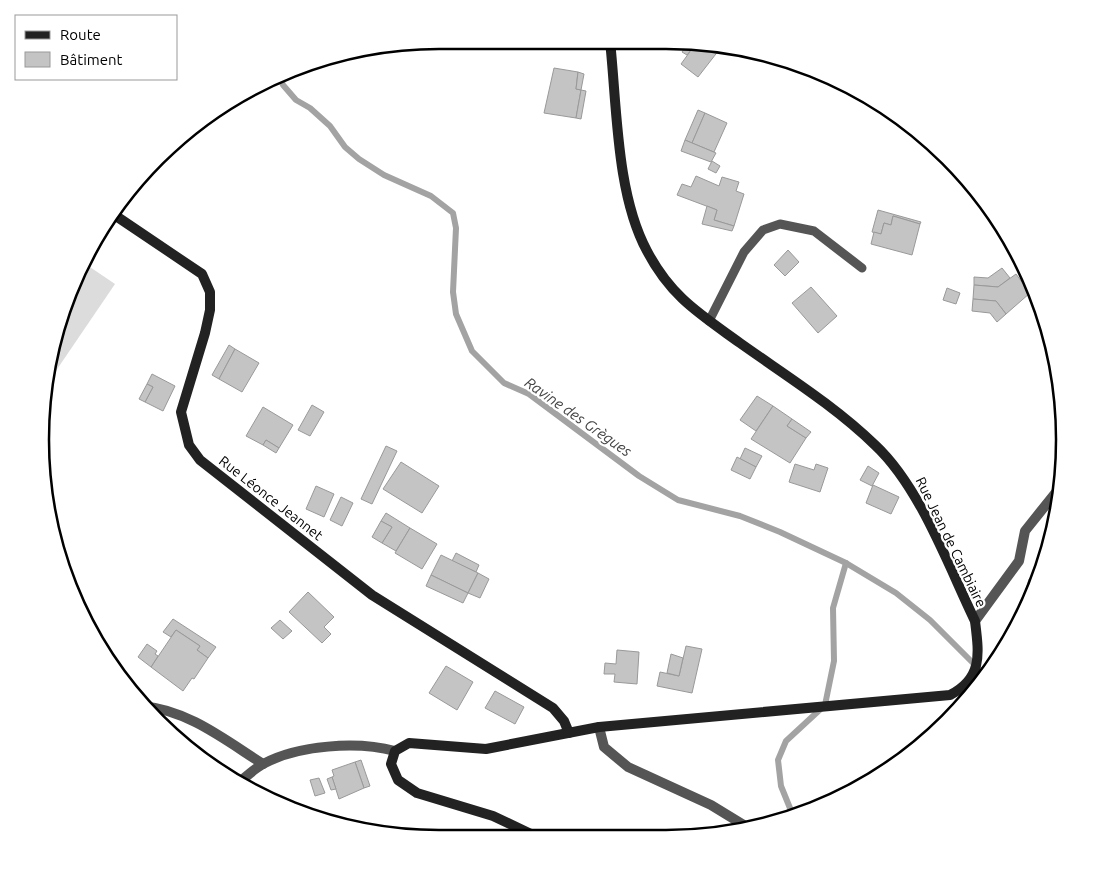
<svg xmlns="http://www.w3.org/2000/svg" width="1105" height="879" font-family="Ubuntu,sans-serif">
	<rect width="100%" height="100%" fill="#fff"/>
	<!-- green -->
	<polygon fill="#dcdcdc" points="84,263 115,284 47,384 54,336"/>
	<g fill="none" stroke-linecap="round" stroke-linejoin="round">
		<!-- stream -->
		<g stroke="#a3a3a3" stroke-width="6">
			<polyline points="280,77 283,85 296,100 310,108 330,126 345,147 359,159 384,175 431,196 453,213 456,228 453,292 456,314 472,351 504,383 529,394 639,476 678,500 740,516 780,532 846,563 896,593 930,620 986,676"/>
			<polyline points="794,818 781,786 778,760 786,741 825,705 834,661 833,608 846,563"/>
		</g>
	</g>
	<!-- building -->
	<g fill="#c4c4c4" stroke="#999">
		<polygon points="690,41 695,45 687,55 682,52"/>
		<polygon points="697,42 712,45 719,50 698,77 681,64"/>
		<polygon points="554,68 578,72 576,89 581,90 576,118 544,113"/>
		<polygon points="578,72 584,74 581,90 576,89"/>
		<polygon points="581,90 586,91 581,119 576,118"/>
		<polygon points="698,110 705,113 692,143 685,140"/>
		<polygon points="705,113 727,123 714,152 692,143"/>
		<polygon points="685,140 716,153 711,162 681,151"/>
		<polygon points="712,161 720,166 716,173 708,169"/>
		<polygon points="696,176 719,186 722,177 739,182 736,191 744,194 734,226 714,220 717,210 677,195 682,184 691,187"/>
		<polygon points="707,206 717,210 714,220 734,226 732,231 702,224"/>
		<polygon points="878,210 921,222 920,224 893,216 891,225 884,223 881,234 872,232"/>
		<polygon points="893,216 920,224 912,255 871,244 874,232 881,234 884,223 891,225"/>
		<polygon points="788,250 799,262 785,276 774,265"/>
		<polygon points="1002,268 1010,278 998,287 974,285 974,277 988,278"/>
		<polygon points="1016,274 1030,293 1006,314 996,301 973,299 974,285 998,287"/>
		<polygon points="811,287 837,316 818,333 792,303"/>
		<polygon points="947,288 960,293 956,304 943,300"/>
		<polygon points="973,299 996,301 1006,314 997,322 990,313 972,311"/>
		<polygon points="229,345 235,349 219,379 212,375"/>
		<polygon points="235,349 259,363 242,392 219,379"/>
		<polygon points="152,374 175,386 163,411 145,402 153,387 147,384"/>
		<polygon points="147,384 153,387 145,402 139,399"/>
		<polygon points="757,396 773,406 756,431 740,420"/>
		<polygon points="312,405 324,412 310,436 298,430"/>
		<polygon points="773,406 792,419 787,426 806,438 790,463 751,439"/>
		<polygon points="263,407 293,425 279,448 266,440 263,445 246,436"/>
		<polygon points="792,419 811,432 806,438 787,426"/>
		<polygon points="266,440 279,448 276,453 263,445"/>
		<polygon points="386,446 397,451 372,504 361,499"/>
		<polygon points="745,448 762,456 756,467 740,459"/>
		<polygon points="737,457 756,467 750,479 731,470"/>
		<polygon points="401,462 439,486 422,513 383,489"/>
		<polygon points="795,464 814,470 816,464 828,468 820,492 789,482"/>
		<polygon points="868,466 879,473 872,486 860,480"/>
		<polygon points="873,485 899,497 891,514 866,503"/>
		<polygon points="316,486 334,494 324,517 306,509"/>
		<polygon points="341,497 353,503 342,526 330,520"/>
		<polygon points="386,513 410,528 396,551 382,543 392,527 381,521"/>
		<polygon points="381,521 392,527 382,543 372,537"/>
		<polygon points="410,528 437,544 422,569 395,553"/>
		<polygon points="456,553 479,565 476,572 452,561"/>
		<polygon points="441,555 478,573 468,593 431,575"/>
		<polygon points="478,573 489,579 480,598 468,593"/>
		<polygon points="1040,574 1029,602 1025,593 1029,579"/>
		<polygon points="431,575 468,593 463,603 426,586"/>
		<polygon points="308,592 334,617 324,627 331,634 322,643 289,612"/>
		<polygon points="173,619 216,647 208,658 197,650 200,646 176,630 171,637 163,632"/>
		<polygon points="280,620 292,631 283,639 271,628"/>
		<polygon points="176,630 200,646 197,650 208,658 194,679 192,678 183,691 151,667"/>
		<polygon points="147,644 157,651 155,654 158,656 151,667 138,657"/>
		<polygon points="686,646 702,649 692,693 657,686 660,672 679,676"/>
		<polygon points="617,650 639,652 637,684 614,682 615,674 604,674 605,663 616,664"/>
		<polygon points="671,654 683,658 679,676 667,673"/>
		<polygon points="446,666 473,682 457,710 429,693"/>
		<polygon points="495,691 524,707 515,724 485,708"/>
		<polygon points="204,756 221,768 218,772 202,758"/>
		<polygon points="361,760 370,786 364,788 355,762"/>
		<polygon points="355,762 364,788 339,799 332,777 334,776 332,770"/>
		<polygon points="332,777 336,789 331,790 327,779"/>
		<polygon points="319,778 325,793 315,796 310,780"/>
	</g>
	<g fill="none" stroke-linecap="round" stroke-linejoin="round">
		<!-- lane -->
		<polyline stroke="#555" stroke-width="9" points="709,321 744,252 763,230 780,224 814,231 862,268"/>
		<!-- street -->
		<g stroke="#555" stroke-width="10">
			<polyline points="975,621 1019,561 1025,531 1061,486"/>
			<path d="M 142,706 C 188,710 225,740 263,764"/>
			<polyline points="599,727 604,747 628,767 711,805 747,827"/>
			<path d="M 238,783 C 246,777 254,769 263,764 C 298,745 357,741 395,751"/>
		</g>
		<!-- secondary -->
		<g stroke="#222" stroke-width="10">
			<polyline points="113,214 202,274 210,292 210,310 205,333 181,412 189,445 200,460 372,595 553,708 564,721 569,733"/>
			<path d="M 533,835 L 493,816 L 417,793 L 398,780 L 391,764 L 395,751 L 409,743 L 486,749 L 599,727 L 950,695 C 983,678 979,654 975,621 C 948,565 920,487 875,445 C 835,406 785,375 740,343 C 700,314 671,297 647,251 C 616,194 617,105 610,41"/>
		</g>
	</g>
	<g text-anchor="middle" stroke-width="4.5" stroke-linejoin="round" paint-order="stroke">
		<!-- street labels -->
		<g font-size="14" fill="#000" stroke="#fff">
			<text transform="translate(271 498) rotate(38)" y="5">Rue Léonce Jeannet</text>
			<text transform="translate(951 542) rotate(64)" y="5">Rue Jean de Cambiaire</text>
		</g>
		<!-- water labels -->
		<g font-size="15" font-style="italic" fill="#444" stroke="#fff">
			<text transform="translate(578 417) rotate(35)" y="5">Ravine des Grègues</text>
		</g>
	</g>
	<!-- crop -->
	<path d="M0 0H1105V879H0ZM439 49H666A390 390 0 0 1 1056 439V440A390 390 0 0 1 666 830H439A390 390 0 0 1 49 440V439A390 390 0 0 1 439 49Z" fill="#fff" fill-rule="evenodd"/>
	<path fill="none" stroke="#000" stroke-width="2.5" d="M439 49H666A390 390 0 0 1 1056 439V440A390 390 0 0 1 666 830H439A390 390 0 0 1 49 440V439A390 390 0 0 1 439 49Z"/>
	<!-- legend -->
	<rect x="15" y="15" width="162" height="65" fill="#ffffff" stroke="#999999"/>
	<rect x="25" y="31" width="25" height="8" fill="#222222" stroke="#999999"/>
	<text x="60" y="40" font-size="15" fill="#000000">Route</text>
	<rect x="25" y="52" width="25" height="15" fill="#c4c4c4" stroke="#999999"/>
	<text x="60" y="65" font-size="15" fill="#000000">Bâtiment</text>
</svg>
